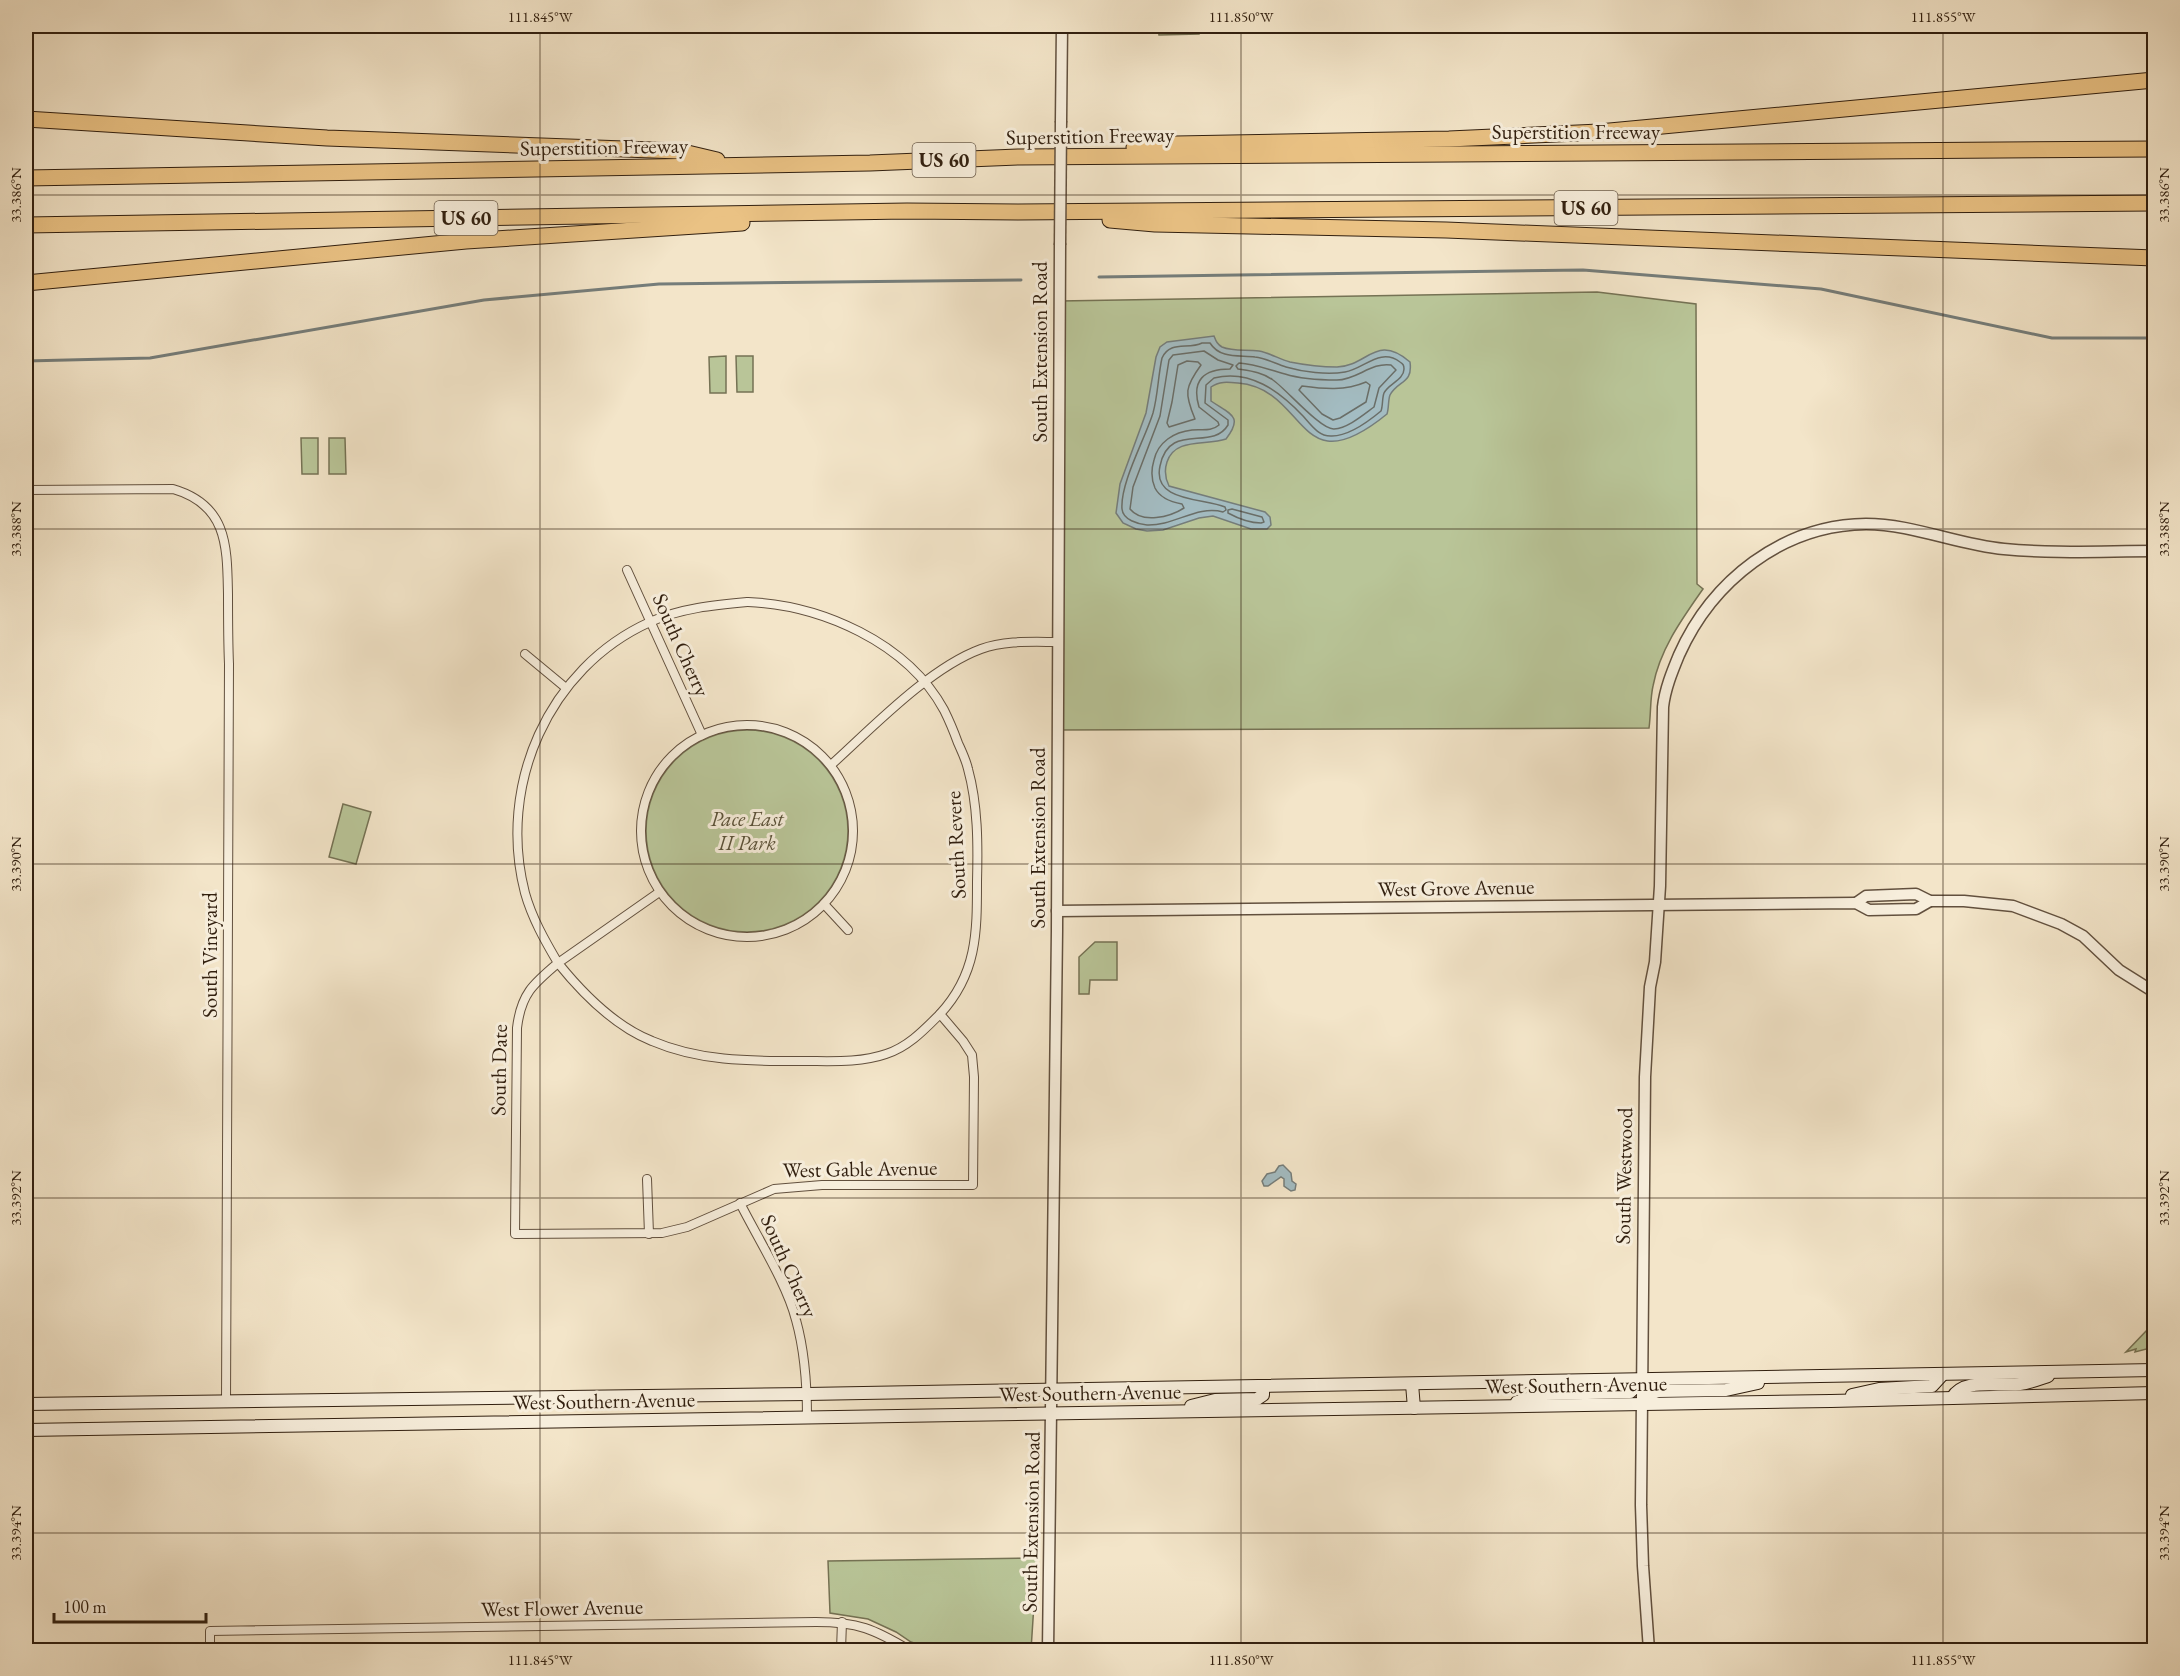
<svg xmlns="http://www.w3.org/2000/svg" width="2180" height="1676" font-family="'EB Garamond',serif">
	<rect width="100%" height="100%" fill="#f3e5c9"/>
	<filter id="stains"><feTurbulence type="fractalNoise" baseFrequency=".00333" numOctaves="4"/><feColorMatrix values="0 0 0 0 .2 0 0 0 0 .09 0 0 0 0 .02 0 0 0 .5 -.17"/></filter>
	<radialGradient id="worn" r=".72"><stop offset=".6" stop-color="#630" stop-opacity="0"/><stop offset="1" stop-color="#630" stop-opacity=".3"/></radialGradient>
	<!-- green -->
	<g fill="#b9c598" stroke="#757254" stroke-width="1.5">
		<polygon points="1158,26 1199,26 1199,34 1159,35"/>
		<path d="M 1597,292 L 1696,304 L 1697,584 L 1703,589 C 1682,619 1660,649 1653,686 C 1650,699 1651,714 1649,728 L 1058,730 L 1060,301 Z"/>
		<polygon points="726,356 726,393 710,393 709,357"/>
		<polygon points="736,356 753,356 753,392 737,392"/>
		<polygon points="301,438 318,438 318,474 302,474"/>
		<polygon points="329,438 345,438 346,474 329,474"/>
		<circle cx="747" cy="831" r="101"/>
		<polygon points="343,804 371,812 356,864 329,857"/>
		<polygon points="1095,942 1117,942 1117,980 1090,980 1089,994 1079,994 1079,957"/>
		<polygon points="2154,1326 2154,1354 2150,1348 2135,1352 2136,1349 2126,1352 2150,1327"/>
		<polygon points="1037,1558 1031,1650 935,1650 911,1642 896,1632 868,1619 830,1613 828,1561"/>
	</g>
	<!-- water -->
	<g fill="#a3bcc2" stroke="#757d7a" stroke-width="1.5">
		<path d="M 1214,336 C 1216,341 1217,344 1222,347 C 1234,352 1247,349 1259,351 C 1270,353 1279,359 1290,362 C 1305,365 1322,367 1337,367 C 1368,366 1376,333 1410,362 C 1413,384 1398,380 1390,395 C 1388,400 1389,408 1387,414 C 1296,488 1309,389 1238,383 C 1228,382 1219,381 1211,387 L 1211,401 C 1230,414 1244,416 1226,439 C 1206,446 1175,437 1167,462 C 1164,471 1165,478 1169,486 L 1265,512 L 1270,517 L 1271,525 L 1267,529 L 1251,529 L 1213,516 L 1199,518 L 1163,530 L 1147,531 L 1136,529 L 1123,523 L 1116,513 L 1120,484 L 1146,413 L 1156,357 L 1160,347 L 1167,342 Z"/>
		<polygon points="1283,1165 1291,1173 1292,1181 1296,1184 1295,1190 1291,1191 1284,1186 1284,1179 1281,1177 1268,1186 1264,1186 1262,1181 1267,1174 1275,1172 1279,1166"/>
	</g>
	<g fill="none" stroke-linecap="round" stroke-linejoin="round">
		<!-- shore -->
		<g stroke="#6a6e68" stroke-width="1.5">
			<path d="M 1202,343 L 1210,343 C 1220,359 1239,355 1255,357 C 1266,358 1276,364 1286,367 C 1303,372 1327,375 1345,372 C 1364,369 1380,347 1400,362 C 1403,364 1404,365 1404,369 C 1404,380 1388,384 1384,393 C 1382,398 1383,406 1381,411 C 1369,421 1349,436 1332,436 C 1319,437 1311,425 1303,416 C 1279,391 1250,369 1214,378 L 1206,385 L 1205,403 L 1228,420 L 1228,425 C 1212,452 1169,421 1160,466 C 1152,502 1203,498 1225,507 L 1226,510 L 1223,512 C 1197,505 1174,526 1147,525 C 1138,524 1123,520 1122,509 C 1120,483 1145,439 1153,413 C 1158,395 1158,376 1162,358 C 1170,340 1188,350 1202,343 Z"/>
			<path d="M 1204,351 L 1218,360 L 1233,365 L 1230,369 C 1204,369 1191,380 1199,407 L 1218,422 L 1219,425 C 1211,432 1202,429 1192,430 C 1174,432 1158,442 1154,460 C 1151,470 1151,479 1155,488 C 1160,498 1171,502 1182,504 L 1184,508 C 1170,517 1142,524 1130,509 L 1133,487 L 1160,416 L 1169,360 L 1173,355 Z"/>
			<path d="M 1187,361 L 1198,362 L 1201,365 C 1185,387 1184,393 1195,419 L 1169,427 L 1167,423 L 1172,402 L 1178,365 Z"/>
			<path d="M 1239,363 C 1256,364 1269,370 1285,374 C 1301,379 1320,380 1337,380 C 1357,380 1371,362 1391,365 L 1396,370 L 1379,388 L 1374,407 C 1363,415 1348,428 1334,429 C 1321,430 1286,389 1273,380 C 1262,372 1251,371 1238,369 L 1236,366 Z"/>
			<path d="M 1366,382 L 1370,385 L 1366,402 L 1340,418 L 1333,420 L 1322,414 L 1299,390 L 1302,386 C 1324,389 1345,391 1366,382 Z"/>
			<path d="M 1232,509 L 1262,517 L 1264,522 L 1261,523 C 1249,523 1239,519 1228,513 L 1228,510 Z"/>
		</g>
		<!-- stream -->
		<g stroke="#757d7a" stroke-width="3">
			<polyline points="1099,277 1583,270 1821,289 2052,338 2154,338"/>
			<polyline points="26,361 150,358 484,300 659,284 1021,280"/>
		</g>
		<!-- minor casing -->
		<g stroke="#62503e" stroke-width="10">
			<g id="minor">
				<path d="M 26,490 L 173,489 C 228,505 227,547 228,594 C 228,617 228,640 229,664 L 226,1403"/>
				<polyline points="627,570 702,735"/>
				<path d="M 748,602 C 821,605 907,642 944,710 C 949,720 954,732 958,743 C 962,752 966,760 968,769 C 978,805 978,845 977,882 C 977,933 977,974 940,1014 L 963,1041 L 972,1055 L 974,1077 L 973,1185 L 822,1185 L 774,1189 L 687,1227 L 662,1233 L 515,1234 L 517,1028 C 521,994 533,984 558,963 C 545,941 532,918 525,893 C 497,786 548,668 650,622 C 681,608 715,605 748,602 Z"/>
				<polyline points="525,654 566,688"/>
				<circle cx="747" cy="831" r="106"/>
				<path d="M 831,765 C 872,728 929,668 981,649 C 1005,640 1033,642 1059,642"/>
				<path d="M 658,893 L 558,963 C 583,994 614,1026 652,1041 C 701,1062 752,1061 804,1061 C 831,1061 860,1063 886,1054 C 908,1047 924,1030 940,1014"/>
				<polyline points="824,904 848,930"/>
				<polyline points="647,1179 649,1234"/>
				<path d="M 740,1203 C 757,1237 787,1284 796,1320 C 805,1352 807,1384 807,1417"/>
				<path d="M 210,1650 L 210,1631 L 816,1622 C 858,1622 874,1629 909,1650"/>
				<polyline points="841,1650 842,1622"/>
			</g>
		</g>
		<!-- tertiary casing -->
		<g stroke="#62503e" stroke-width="13">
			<g id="tertiary">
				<polyline points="1061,121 1062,26"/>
				<polyline points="1856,903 1866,896 1916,894 1930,901 1964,901 2013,906 2061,924 2083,936 2119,970 2154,992"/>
				<polyline points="1057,911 1856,903 1869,910 1916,909 1930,901"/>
				<polyline points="1048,1650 1057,931 1060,245"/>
				<path d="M 1649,1650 L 1643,1566 L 1641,1505 L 1645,1077 L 1650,987 L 1655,962 L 1660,886 L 1663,707 C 1665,689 1672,672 1679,655 C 1712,581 1782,525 1866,524 C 1913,524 1958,545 2004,549 C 2054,554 2105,551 2154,551"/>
			</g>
		</g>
		<!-- secondary casing -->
		<g stroke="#311f0f" stroke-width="14">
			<g id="secondary">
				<polyline points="1412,1384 1414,1408"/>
				<polyline points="1852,1395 1879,1389 1932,1386 1943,1374"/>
				<path d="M 1952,1398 C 1964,1377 1999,1387 2020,1384 C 2029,1383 2039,1379 2048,1376"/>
				<polyline points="1517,1402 1545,1394 1630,1392 1642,1381"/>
				<polyline points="26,1404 807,1394 2154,1370"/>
				<polyline points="1642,1404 1653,1393 1658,1391 1726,1390 1758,1383"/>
				<polyline points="1191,1406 1215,1400 1257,1399 1263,1395 1263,1386"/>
				<polyline points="26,1430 1831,1401 2154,1393"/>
			</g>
		</g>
		<!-- motorway casing -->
		<g stroke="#311f0f" stroke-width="17">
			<g id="motorway">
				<polyline points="26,119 327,138 679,151 717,160"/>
				<polyline points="1134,147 1176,144 1449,139 1599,132 2154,80"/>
				<polyline points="26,178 870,163 1018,157 2154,149"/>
				<polyline points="1110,220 1155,224 1446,230 2154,258"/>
				<polyline points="26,225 907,211 1018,212 2154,203"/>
				<polyline points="26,283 466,241 742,223"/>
			</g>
		</g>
		<!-- minor -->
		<use href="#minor" stroke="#f7eedc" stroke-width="8"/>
		<!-- tertiary -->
		<use href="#tertiary" stroke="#f7eedc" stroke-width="10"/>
		<!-- secondary -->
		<use href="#secondary" stroke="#f7eedc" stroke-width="12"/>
		<!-- motorway -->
		<use href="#motorway" stroke="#eac284" stroke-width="15"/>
		<!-- tertiary-bridge casing -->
		<g stroke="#62503e" stroke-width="13" stroke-linecap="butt">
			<polyline id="tertiary-bridge" points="1060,245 1061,121"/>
		</g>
		<!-- tertiary-bridge -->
		<use href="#tertiary-bridge" stroke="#f7eedc" stroke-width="10"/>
	</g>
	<!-- ticks -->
	<path fill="none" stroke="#311f0f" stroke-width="1.5" stroke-opacity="0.45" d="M 540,26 L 540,1650M 1241,26 L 1241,1650M 1943,26 L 1943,1650M 26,195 L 2154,195M 26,529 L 2154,529M 26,864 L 2154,864M 26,1198 L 2154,1198M 26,1533 L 2154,1533"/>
	<g text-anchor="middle" stroke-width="6" stroke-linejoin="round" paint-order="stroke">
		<!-- shield labels -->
		<g fill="#f7eedc" stroke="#6c5d4c" stroke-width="1.5">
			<rect x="912.5" y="143" width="63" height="34" rx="4.5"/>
			<rect x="1554.5" y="191" width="63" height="34" rx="4.5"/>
			<rect x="434.5" y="201" width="63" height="34" rx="4.5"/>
		</g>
		<g font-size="20" font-weight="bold" fill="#311f0f">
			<text x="944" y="167">US 60</text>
			<text x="1586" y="215">US 60</text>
			<text x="466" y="225">US 60</text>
		</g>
		<!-- street labels -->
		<g font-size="21" fill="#311f0f" stroke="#f7eedc">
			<text x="1576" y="139">Superstition Freeway</text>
			<text transform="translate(1090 136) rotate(-1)" y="7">Superstition Freeway</text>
			<text transform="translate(604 147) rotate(-1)" y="7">Superstition Freeway</text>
			<text transform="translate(1040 352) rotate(-90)" y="7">South Extension Road</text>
			<text transform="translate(681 645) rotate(66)" y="7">South Cherry</text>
			<text transform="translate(1038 838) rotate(-90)" y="7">South Extension Road</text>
			<text transform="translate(956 845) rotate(-93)" y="7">South Revere</text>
			<text transform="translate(1456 888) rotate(-1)" y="7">West Grove Avenue</text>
			<text transform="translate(210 955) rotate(-90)" y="7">South Vineyard</text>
			<text transform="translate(499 1070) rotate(-89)" y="7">South Date</text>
			<text transform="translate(860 1169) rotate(-1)" y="7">West Gable Avenue</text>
			<text transform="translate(1624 1176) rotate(-89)" y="7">South Westwood</text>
			<text transform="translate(789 1266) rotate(66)" y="7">South Cherry</text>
			<text transform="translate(1576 1385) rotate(-1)" y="7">West Southern Avenue</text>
			<text transform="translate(1090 1393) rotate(-1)" y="7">West Southern Avenue</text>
			<text transform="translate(604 1401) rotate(-1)" y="7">West Southern Avenue</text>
			<text transform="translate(1031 1522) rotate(-89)" y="7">South Extension Road</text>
			<text transform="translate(562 1608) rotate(-1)" y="7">West Flower Avenue</text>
		</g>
		<!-- park labels -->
		<g font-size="21" font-style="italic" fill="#5a5138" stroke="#f7eedc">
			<text x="747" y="826">Pace East<tspan x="747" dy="24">II Park</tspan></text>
		</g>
	</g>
	<!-- margin -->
	<rect width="2180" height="1676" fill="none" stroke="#f3e5c9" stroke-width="66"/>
	<!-- scale -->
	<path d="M54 1613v9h152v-9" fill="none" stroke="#311f0f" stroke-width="3"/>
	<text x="63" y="1613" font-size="18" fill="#311f0f" stroke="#f7eedc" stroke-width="4.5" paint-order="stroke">100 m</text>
	<rect x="33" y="33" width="2114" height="1610" fill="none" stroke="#311f0f" stroke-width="2"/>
	<g font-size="15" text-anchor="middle" fill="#311f0f">
		<text x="540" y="22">111.845°W</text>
		<text x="1241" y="22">111.850°W</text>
		<text x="1943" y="22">111.855°W</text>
		<text transform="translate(2164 195) rotate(-90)" y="5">33.386°N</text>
		<text transform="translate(16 195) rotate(-90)" y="5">33.386°N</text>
		<text transform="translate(2164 529) rotate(-90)" y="5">33.388°N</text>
		<text transform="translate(16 529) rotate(-90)" y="5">33.388°N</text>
		<text transform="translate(2164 864) rotate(-90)" y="5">33.390°N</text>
		<text transform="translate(16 864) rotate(-90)" y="5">33.390°N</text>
		<text transform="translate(2164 1198) rotate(-90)" y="5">33.392°N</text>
		<text transform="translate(16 1198) rotate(-90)" y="5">33.392°N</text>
		<text transform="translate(2164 1533) rotate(-90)" y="5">33.394°N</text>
		<text transform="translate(16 1533) rotate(-90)" y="5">33.394°N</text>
		<text x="540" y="1665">111.845°W</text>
		<text x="1241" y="1665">111.850°W</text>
		<text x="1943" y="1665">111.855°W</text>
	</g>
	<rect width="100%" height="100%" filter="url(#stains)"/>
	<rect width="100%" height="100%" fill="url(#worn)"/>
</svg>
